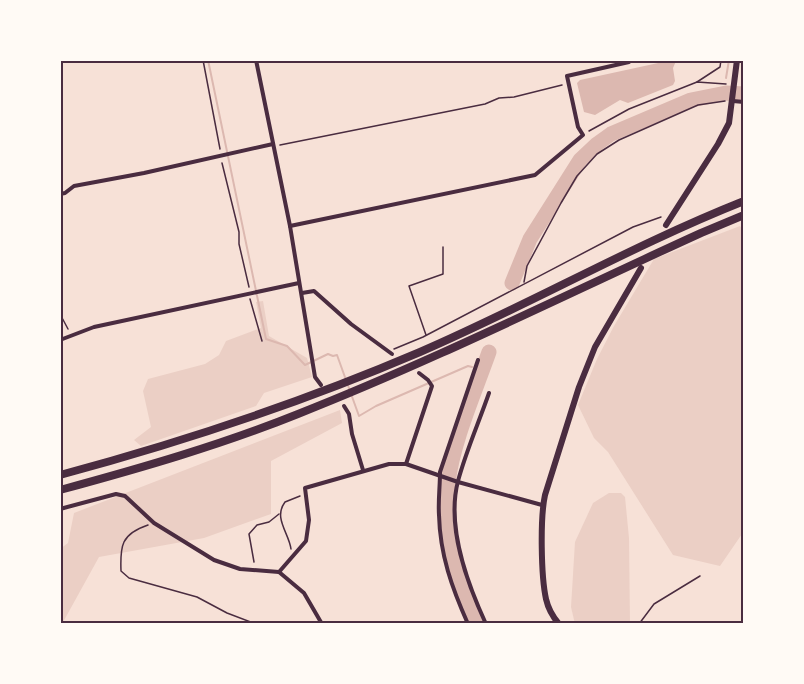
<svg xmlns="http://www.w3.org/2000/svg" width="804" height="684" font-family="'Fira Sans Condensed',sans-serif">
	<rect width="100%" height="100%" fill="#f7e1d7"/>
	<!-- green -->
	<g fill="#ebcfc5">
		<polygon points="740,226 744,232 744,531 720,566 673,555 608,452 594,438 578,405 597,359 614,326 654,259"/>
		<polygon points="263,301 269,336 307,358 312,377 264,393 256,406 141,446 134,440 151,427 143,391 148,379 205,364 219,355 226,341 261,328 256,302"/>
		<polygon points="340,410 342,423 271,461 271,514 204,538 99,557 62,624 60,624 60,549 68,543 74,513"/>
		<polygon points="609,493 621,493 625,497 629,538 630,624 575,624 571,607 575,542 593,503"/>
	</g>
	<!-- water -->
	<polygon fill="#dcb8b0" points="672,60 676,61 673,68 675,81 673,85 628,103 620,100 595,115 584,112 577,83 580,80"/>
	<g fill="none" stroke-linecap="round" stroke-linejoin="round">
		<!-- stream -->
		<g stroke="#dcb8b0" stroke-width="2">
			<polyline points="208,60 266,339 287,346 305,365 328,354 333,356 337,355 359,416 376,406 468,366 472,367"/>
			<polyline points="726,78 729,60"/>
		</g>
		<!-- river -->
		<g stroke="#dcb8b0" stroke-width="15">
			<polyline points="512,283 530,239 580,160 597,144 611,134 691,100 726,93 744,94"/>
			<path d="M 477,624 C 457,579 442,533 448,483 C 453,441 475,392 489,352"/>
		</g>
		<!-- path -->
		<g stroke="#4a2c40" stroke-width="1.5">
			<polyline points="203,60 220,149"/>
			<polyline points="697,82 720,67 721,60"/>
			<polyline points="589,131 629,109 697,82 726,84"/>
			<polyline points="280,145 485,104 499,98 514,97 562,85"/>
			<polyline points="222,163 239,232 239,244 249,287"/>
			<polyline points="524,282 527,266 561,203 577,176 597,154 619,140 698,105 725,101"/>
			<polyline points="250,299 262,341"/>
			<polyline points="60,314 68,329"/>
			<polyline points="426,335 409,286 443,274 443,247"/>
			<polyline points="394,349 423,337 633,227 661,217"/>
			<path d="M 148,525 C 121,534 120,546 121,571 L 129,578 L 197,597 L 227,613 L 256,624"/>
			<path d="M 291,549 C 289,533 273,518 285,502 L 300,496"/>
			<polyline points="254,562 249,534 257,525 269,522 279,514"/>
			<polyline points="639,624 654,604 700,576"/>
		</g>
		<!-- minor -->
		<g stroke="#4a2c40" stroke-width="4">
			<polyline points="256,60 290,226 315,377 321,385"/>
			<polyline points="733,101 744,102"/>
			<polyline points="60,194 65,193 74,186 144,173 273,144"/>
			<polyline points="290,226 535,175 583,135 578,127 567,76 629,62 628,60"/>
			<polyline points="302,293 314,291 351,324 392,354"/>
			<polyline points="60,340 94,327 299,283"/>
			<polyline points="344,406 349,414 352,434 363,470"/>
			<polyline points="406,464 432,386 428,380 419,373"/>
			<polyline points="60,509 116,494 125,496 154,523 214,560 240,569 279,572 304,593 322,624"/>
			<polyline points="279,572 306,541 309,520 305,488 389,464 406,464 458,482 542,505"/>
			<path d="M 468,624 C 452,588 440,555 439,515 C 438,501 440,487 440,472 L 478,360"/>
			<path d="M 486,624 C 467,583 446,527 458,481 C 466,451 479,422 489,393"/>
		</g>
		<!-- secondary -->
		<g stroke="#4a2c40" stroke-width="6">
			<polyline points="666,225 718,144 729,123 737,60"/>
			<path d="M 559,624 C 553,617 548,608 546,599 C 541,576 540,518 545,495 L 579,387 L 595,347 L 641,268"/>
		</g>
		<!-- motorway -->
		<g stroke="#4a2c40" stroke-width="8">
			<path d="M 60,475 C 183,442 303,402 420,352 C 529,305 633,245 744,201"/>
			<path d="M 60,490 C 141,468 221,445 298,414 C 435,360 567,294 701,233 L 744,215"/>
		</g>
	</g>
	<!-- border -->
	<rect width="804" height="684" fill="none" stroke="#fffaf5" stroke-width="123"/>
	<rect x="62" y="62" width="680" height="560" fill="none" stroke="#4a2c40" stroke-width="2"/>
</svg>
